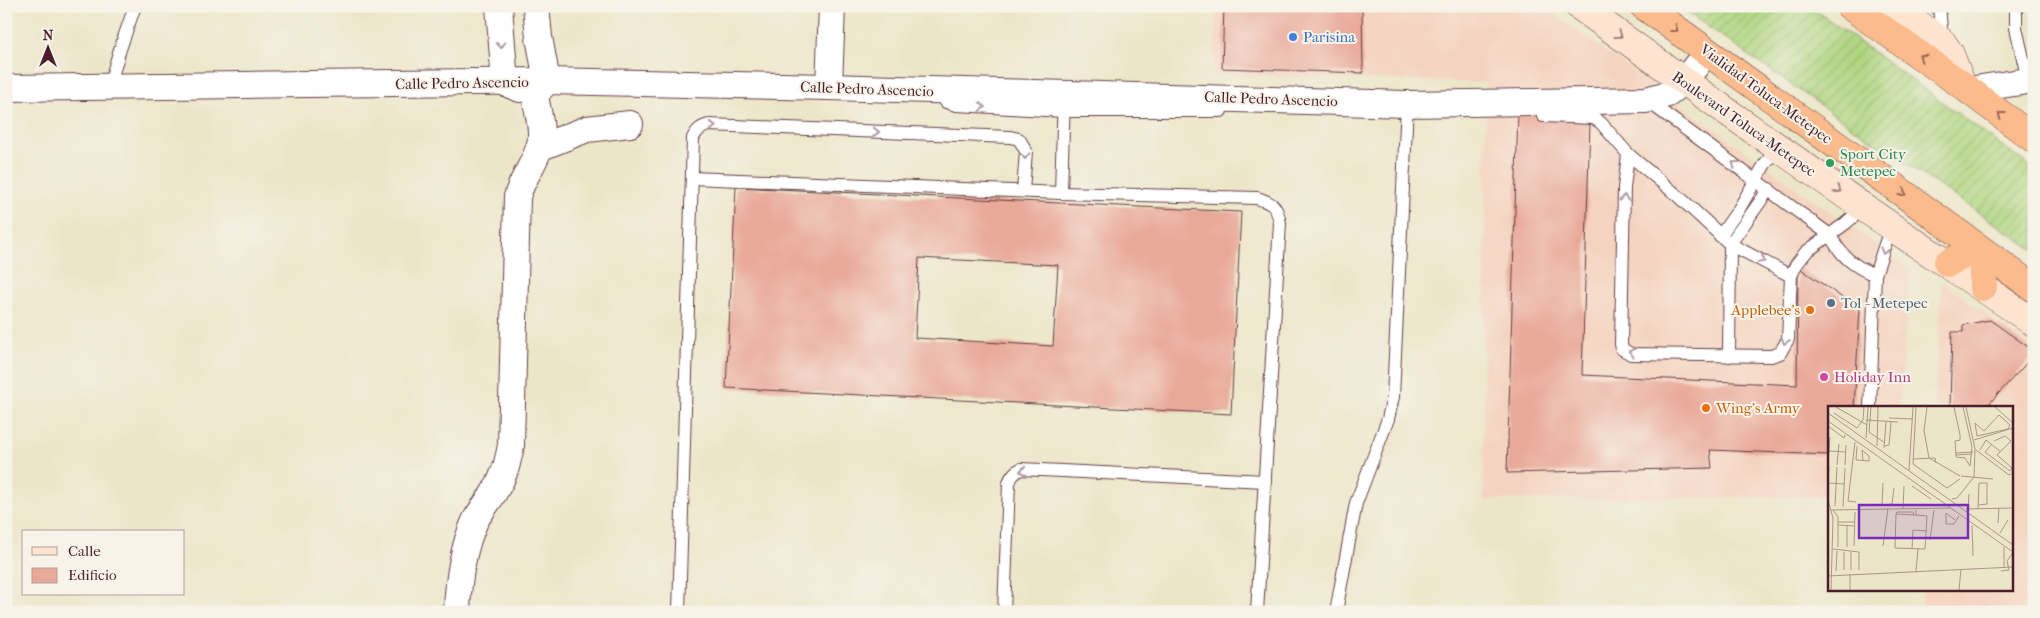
<svg xmlns="http://www.w3.org/2000/svg" width="2040" height="618" font-family="'IM FELL French Canon',serif">
	<defs>
		<pattern id="garden-furrows" width="10" height="10" patternUnits="userSpaceOnUse" patternTransform="scale(1.25)"><rect width="10" height="10" fill="#aed580"/><path d="M-1 1l2-2M0 10L10 0M9 11l2-2" fill="none" stroke="#97b66f"/></pattern>
	</defs>
	<rect width="100%" height="100%" fill="#f7f3e8"/>
	<filter id="ink" filterUnits="userSpaceOnUse"><feTurbulence type="fractalNoise" baseFrequency=".02" numOctaves="2"/><feDisplacementMap in="SourceGraphic" scale="10" xChannelSelector="R" yChannelSelector="G"/><feConvolveMatrix kernelMatrix="1 2 1 2 8 2 1 2 1" color-interpolation-filters="sRGB"/></filter>
	<filter id="wash" filterUnits="userSpaceOnUse"><feTurbulence type="fractalNoise" baseFrequency=".0096" numOctaves="4" result="noise"/><feDisplacementMap in="SourceGraphic" scale="20" xChannelSelector="R" yChannelSelector="G"/><feGaussianBlur stdDeviation="1.12" result="paint"/><feColorMatrix in="noise" values="0 0 0 0 0 0 0 0 0 0 0 0 0 0 0 0 0 1.4 0 .05"/><feComposite in="paint" operator="in"/></filter>
	<g filter="url(#wash)">
		<rect width="100%" height="100%" fill="#ece6c9"/>
		<!-- built -->
		<g fill="#f4d3c0">
			<polygon points="1216,6 1542,6 1910,269 1899,407 1829,407 1829,496 1483,500 1486,83 1214,74"/>
			<polygon points="1942,282 2034,349 2034,612 1921,612 1922,589 2011,589 2011,407 1934,407"/>
		</g>
		<!-- garden -->
		<polygon fill="url(#garden-furrows)" stroke="#7c7a56" points="1678,6 1810,6 2034,169 2034,250 1852,127"/>
		<g id="blocks">
			<!-- building -->
			<g fill="#e9a999" fill-rule="evenodd">
				<polygon points="1224,6 1362,6 1363,73 1222,68"/>
				<polygon points="1518,111 1590,122 1582,375 1797,385 1798,267 1860,310 1854,407 1829,407 1829,455 1710,450 1712,468 1507,473"/>
				<path d="M 736,187 L 1241,212 L 1231,414 L 726,388 ZM 919,258 L 1058,265 L 1053,346 L 915,338 Z"/>
				<polygon points="1990,320 2034,351 2034,355 1986,407 1950,407 1952,332 1963,332 1963,325"/>
			</g>
		</g>
	</g>
	<g filter="url(#ink)">
		<use href="#blocks" fill-opacity="0" stroke="#623d43" stroke-width="1"/>
		<g fill="none" stroke-linecap="round" stroke-linejoin="round">
			<!-- lane casing -->
			<g stroke="#623d43" stroke-width="14">
				<g id="lane">
					<polyline points="1939,6 1942,40"/>
					<polyline points="2016,6 2016,28 2028,80"/>
					<polyline points="109,87 120,49 135,6"/>
					<polyline points="943,92 942,95 946,102 956,105 1064,111 1221,111"/>
					<path d="M 1646,100 L 1830,235 C 1841,256 1853,266 1875,275"/>
					<polyline points="1543,116 1594,118 1601,123 1628,154"/>
					<polyline points="692,178 1061,193 1064,94"/>
					<path d="M 1061,193 L 1257,198 C 1273,203 1277,206 1280,223 L 1257,612"/>
					<polyline points="1720,236 1739,209 1765,164 1771,157 1782,151"/>
					<polyline points="1791,276 1730,244 1678,196 1628,154 1624,188 1621,344 1622,349 1631,354 1771,356 1780,353 1788,339 1791,276 1796,265 1806,252 1846,223 1864,207"/>
					<polyline points="1729,356 1730,244 1769,189"/>
					<polyline points="1870,407 1875,275 1891,226"/>
					<path d="M 679,612 L 693,138 C 697,130 701,127 709,125 L 1010,137 L 1019,139 L 1026,151 L 1023,191"/>
					<path d="M 1004,612 L 1009,483 C 1011,476 1014,472 1021,469 L 1265,481"/>
					<polyline points="1336,612 1356,503 1388,419 1393,397 1407,104"/>
				</g>
			</g>
			<!-- street casing -->
			<g stroke="#623d43" stroke-width="28">
				<g id="street">
					<polyline points="499,6 505,83 520,89"/>
					<polyline points="829,87 832,6"/>
					<polyline points="6,88 547,81 829,87 1407,104 1646,100 1668,94 1684,81 1707,52"/>
					<polyline points="1968,90 2034,80"/>
					<polyline points="535,95 547,81 539,37 536,6"/>
					<polyline points="539,148 587,129 630,124"/>
					<path d="M 457,612 C 458,581 462,550 475,521 C 481,510 490,500 496,489 C 505,475 508,461 511,445 L 517,197 C 522,177 540,157 541,138 C 542,124 537,109 535,95"/>
				</g>
			</g>
			<!-- secondary casing -->
			<g stroke="#623d43" stroke-width="29">
				<g id="secondary">
					<path d="M 1579,6 C 1682,80 1785,153 1889,225 C 1937,258 1986,289 2034,323"/>
					<polyline points="1894,6 1942,42 1950,54 1962,85"/>
				</g>
			</g>
			<!-- highway casing -->
			<g stroke="#623d43" stroke-width="29">
				<g id="highway">
					<polyline points="1644,6 2034,288"/>
					<polyline points="1850,6 1962,85 2034,139"/>
					<polyline points="1983,252 1983,287"/>
					<polyline points="1948,263 1978,248"/>
				</g>
			</g>
			<!-- lane -->
			<use href="#lane" stroke="#fff" stroke-width="12"/>
			<!-- street -->
			<use href="#street" stroke="#fff" stroke-width="26"/>
			<!-- secondary -->
			<use href="#secondary" stroke="#fde4d1" stroke-width="28"/>
			<!-- highway -->
			<use href="#highway" stroke="#fbbb8c" stroke-width="28"/>
		</g>
		<!-- one-way arrows -->
		<defs><path id="oneway-chevron" d="M-2-3.5L2.5 0L-2 3.5" fill="none" stroke-width="1.6" stroke-linecap="round" stroke-linejoin="round" transform="scale(1.25)"/></defs>
		<g stroke="#9a6557">
			<use href="#oneway-chevron" transform="translate(1675 29) rotate(36)"/>
			<use href="#oneway-chevron" transform="translate(1922 57) rotate(-145)"/>
			<use href="#oneway-chevron" transform="translate(2001 115) rotate(-143)"/>
			<use href="#oneway-chevron" transform="translate(1903 193) rotate(36)"/>
		</g>
		<g stroke="#a4827e">
			<use href="#oneway-chevron" transform="translate(1619 35) rotate(36)"/>
			<use href="#oneway-chevron" transform="translate(1838 190) rotate(35)"/>
		</g>
		<g stroke="#ae9aa0">
			<use href="#oneway-chevron" transform="translate(501 45) rotate(85)"/>
			<use href="#oneway-chevron" transform="translate(982 107) rotate(3)"/>
			<use href="#oneway-chevron" transform="translate(713 126) rotate(-1)"/>
			<use href="#oneway-chevron" transform="translate(876 132) rotate(2)"/>
			<use href="#oneway-chevron" transform="translate(1025 156) rotate(89)"/>
			<use href="#oneway-chevron" transform="translate(1735 164) rotate(-144)"/>
			<use href="#oneway-chevron" transform="translate(1624 198) rotate(-89)"/>
			<use href="#oneway-chevron" transform="translate(1884 251) rotate(106)"/>
			<use href="#oneway-chevron" transform="translate(1762 260) rotate(28)"/>
			<use href="#oneway-chevron" transform="translate(1785 341) rotate(108)"/>
			<use href="#oneway-chevron" transform="translate(1632 352) rotate(-168)"/>
			<use href="#oneway-chevron" transform="translate(1023 471) rotate(172)"/>
		</g>
	</g>
	<!-- markers -->
	<circle fill="#3f7fe0" stroke="#f7f3e8" stroke-width="2" cx="1293" cy="37" r="5"/>
	<circle fill="#2e9e5b" stroke="#f7f3e8" stroke-width="2" cx="1830" cy="163" r="5"/>
	<circle fill="#5c6f8a" stroke="#f7f3e8" stroke-width="2" cx="1831" cy="303" r="5"/>
	<g fill="#e8710a" stroke="#f7f3e8" stroke-width="2">
		<circle cx="1810" cy="310" r="5"/>
		<circle cx="1706" cy="408" r="5"/>
	</g>
	<circle fill="#d1479c" stroke="#f7f3e8" stroke-width="2" cx="1824" cy="377" r="5"/>
	<g text-anchor="middle" stroke-width="4" stroke-linejoin="round" paint-order="stroke">
		<!-- shop labels -->
		<g font-size="15" fill="#366cbe" stroke="#f7f3e8" text-anchor="start">
			<text x="1303" y="42">Parisina</text>
		</g>
		<!-- street labels -->
		<g font-size="15" fill="#4a1f2b" stroke="#f7f3e8">
			<text transform="translate(462 83) rotate(-1)" y="5">Calle Pedro Ascencio</text>
			<text transform="translate(867 89) rotate(2)" y="5">Calle Pedro Ascencio</text>
			<text transform="translate(1766 94) rotate(36)" y="5">Vialidad Toluca-Metepec</text>
			<text transform="translate(1271 99) rotate(2)" y="5">Calle Pedro Ascencio</text>
			<text transform="translate(1744 124) rotate(35)" y="5">Boulevard Toluca-Metepec</text>
		</g>
		<!-- leisure labels -->
		<g font-size="15" fill="#27864d" stroke="#f7f3e8" text-anchor="start">
			<text x="1840" y="159">Sport City<tspan x="1840" dy="17">Metepec</tspan></text>
		</g>
		<!-- service labels -->
		<g font-size="15" fill="#4e5e75" stroke="#f7f3e8" text-anchor="start">
			<text x="1841" y="308">Tol - Metepec</text>
		</g>
		<!-- food labels -->
		<g font-size="15" fill="#c56008" stroke="#f7f3e8" text-anchor="end">
			<text x="1800" y="315">Applebee's</text>
			<text x="1716" y="413" text-anchor="start">Wing's Army</text>
		</g>
		<!-- hotel labels -->
		<g font-size="15" fill="#b23c85" stroke="#f7f3e8" text-anchor="start">
			<text x="1834" y="382">Holiday Inn</text>
		</g>
	</g>
	<!-- overview -->
	<g transform="translate(1828 406)">
		<rect width="185" height="185" fill="#ece6c9"/>
		<path fill="none" stroke="#ab968a" stroke-width="1" d="M 8,1 L 39,19M 43,1 L 41,26 L 57,37M 88,1 L 85,58 L 119,82 L 132,73M 99,1 L 96,25 L 101,52 L 132,70M 126,1 L 132,29 L 132,34 L 127,35 L 128,51 L 137,52 L 142,60 L 144,41 L 135,1M 167,1 L 185,17M 0,7 L 185,139M 6,7 L 29,22 L 35,14 L 36,1M 171,9 L 182,19 L 180,23 L 149,30 L 147,17 L 156,25 ZM 61,12 L 85,13M 38,14 L 70,16M 0,15 L 185,146M 0,20 L 16,32 L 17,29M 38,32 L 40,1M 146,34 L 185,22M 27,36 L 20,95 L 28,96M 164,38 L 157,46 L 182,65 L 184,62 L 169,49 L 183,35 L 177,30 L 166,35M 29,40 L 28,54 L 29,54 L 41,55 L 41,50 L 34,44 L 35,54M 49,40 L 50,1M 57,40 L 61,39 L 63,16M 56,42 L 58,16M 148,44 L 181,69 L 185,67M 152,44 L 158,34 L 173,46M 1,45 L 18,46M 128,47 L 145,46M 128,49 L 144,48M 85,53 L 107,52 L 108,57M 0,58 L 2,31M 9,59 L 11,38M 17,59 L 18,39M 81,64 L 85,1M 133,70 L 165,73M 0,77 L 16,78M 55,77 L 54,99 L 64,98 L 66,82M 0,78 L 1,61M 84,80 L 103,93M 124,93 L 129,92 L 146,71 L 147,43 L 138,1M 0,94 L 5,112 L 3,184M 7,100 L 9,61M 15,101 L 17,62M 75,103 L 76,80M 138,103 L 185,102M 140,103 L 141,88M 150,103 L 151,77 L 159,77 L 159,98 L 150,99M 3,104 L 122,102M 5,104 L 10,111 L 10,141M 68,108 L 67,142 L 97,143 L 99,110 L 88,109M 68,108 L 88,109 L 88,104M 68,108 L 69,106 L 85,106 L 86,109M 127,114 L 118,107 L 118,118 L 126,118 L 131,110M 10,116 L 27,116M 170,117 L 171,102M 10,119 L 27,120M 144,119 L 145,150M 172,127 L 180,114M 102,134 L 106,104M 26,140 L 27,106M 55,140 L 60,102M 19,141 L 19,119M 176,141 L 176,162M 5,143 L 31,146 L 31,164M 84,143 L 85,124 L 99,125M 16,164 L 16,146M 23,164 L 23,146M 8,165 L 9,145M 88,165 L 90,143M 173,165 L 181,164 L 179,155 L 184,148M 0,170 L 185,161M 22,184 L 22,168M 131,184 L 133,163"/>
		<path fill="#7b2cbf" fill-opacity="0.15" stroke="#7b2cbf" stroke-width="2.5" d="M 31,99 L 140,99 L 140,132 L 31,132 Z"/>
		<rect width="185" height="185" fill="none" stroke="#4a1f2b" stroke-width="2.5"/>
	</g>
	<!-- margin -->
	<rect width="2040" height="618" fill="none" stroke="#f7f3e8" stroke-width="25"/>
	<!-- legend -->
	<rect x="22" y="530" width="162" height="65" fill="#f7f3e8" stroke="#b29e9c"/>
	<rect x="32" y="547" width="25" height="8" fill="#fde4d1" stroke="#b29e9c"/>
	<text x="68" y="556" font-size="15" fill="#4a1f2b">Calle</text>
	<rect x="32" y="568" width="25" height="15" fill="#e9a999" stroke="#b29e9c"/>
	<text x="68" y="580" font-size="15" fill="#4a1f2b">Edificio</text>
	<!-- north arrow -->
	<g transform="translate(48 48)" stroke="#f7f3e8" stroke-width="4" paint-order="stroke">
	<path d="M0-4L9 19L0 12L-9 19Z" fill="#4a1f2b"/>
	<text y="-8" font-size="14" font-weight="bold" text-anchor="middle" fill="#4a1f2b">N</text>
	</g>
</svg>
